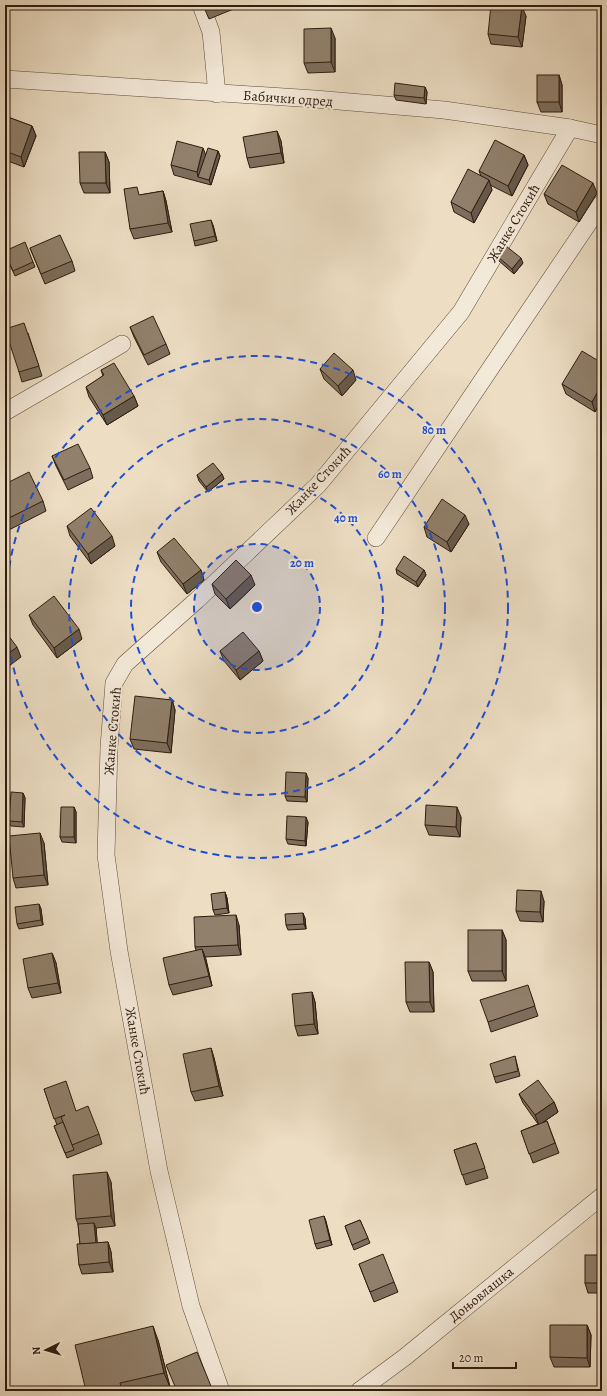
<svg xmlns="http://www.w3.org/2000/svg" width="607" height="1396" font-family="Alegreya,serif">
	<rect width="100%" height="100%" fill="#ecddc3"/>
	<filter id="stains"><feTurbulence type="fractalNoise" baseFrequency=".005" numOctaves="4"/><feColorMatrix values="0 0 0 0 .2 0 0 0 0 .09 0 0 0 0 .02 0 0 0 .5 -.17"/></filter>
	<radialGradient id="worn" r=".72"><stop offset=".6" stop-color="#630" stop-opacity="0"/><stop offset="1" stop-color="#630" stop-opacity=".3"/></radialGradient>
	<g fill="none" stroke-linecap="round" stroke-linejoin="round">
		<!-- minor casing -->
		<g stroke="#5e4c3b" stroke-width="18">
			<g id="minor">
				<polyline points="201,5 211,32 217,94"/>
				<polyline points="5,79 315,99 444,110 570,128 602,135"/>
				<polyline points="5,412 122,344"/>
				<polyline points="376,538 602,203"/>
				<polyline points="221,1391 191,1306 159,1171 119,951 106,855 109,747 114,683 125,664 197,600 318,485 461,312 570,128"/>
				<polyline points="359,1391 405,1357 602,1196"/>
			</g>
		</g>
		<!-- minor -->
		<use href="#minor" stroke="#f3e9d8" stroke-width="17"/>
	</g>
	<!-- wall -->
	<g fill="#7d6e5d" stroke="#2e1c0e">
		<polygon points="203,5 235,5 236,8 209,19"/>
		<polygon points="526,16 522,47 491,44 488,34"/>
		<polygon points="335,38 335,72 308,73 304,63"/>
		<polygon points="559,75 562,85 562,112 541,112 537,102"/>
		<polygon points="425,87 427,92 426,104 396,100 394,95"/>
		<polygon points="5,116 32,126 36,136 24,167 5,160"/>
		<polygon points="277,131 281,141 284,163 250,168 247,158"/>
		<polygon points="218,151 220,156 211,185 174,175 171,165"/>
		<polygon points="105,152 109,162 110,193 84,193 80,183"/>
		<polygon points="524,155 528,165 512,196 490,185 492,190 474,223 454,212 451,202 481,176 479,171"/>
		<polygon points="163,191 166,201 172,232 134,239 130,229 140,195"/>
		<polygon points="597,193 579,222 548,204 544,194"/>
		<polygon points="213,225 217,241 195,246 194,241"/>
		<polygon points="30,248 72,261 75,271 45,284"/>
		<polygon points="5,254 33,262 35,267 15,276"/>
		<polygon points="497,256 523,263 514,274 499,261"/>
		<polygon points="130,327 166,344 170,354 148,365 134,337"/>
		<polygon points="28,333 42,376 22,382 19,372"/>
		<polygon points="602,363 602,400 595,412 566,394 562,384"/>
		<polygon points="320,369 356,380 342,396 324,379"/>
		<polygon points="101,370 134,396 138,406 107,425 89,397 86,387 103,376"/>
		<polygon points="52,456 90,468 93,478 68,490 56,466"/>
		<polygon points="222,474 224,479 208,492 199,481 197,475"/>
		<polygon points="5,484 43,501 46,511 5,532"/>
		<polygon points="469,524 451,552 427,537 424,527"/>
		<polygon points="67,526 115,546 91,564 70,536"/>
		<polygon points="157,552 201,570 204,580 187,594 161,562"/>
		<polygon points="396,569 424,570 426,575 418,587 397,574"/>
		<polygon points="212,584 255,585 230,609 215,594"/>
		<polygon points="29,615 82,639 57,658 33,625"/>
		<polygon points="220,651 259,651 263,661 240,680 224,661"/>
		<polygon points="172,700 175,710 171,753 134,749 130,739"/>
		<polygon points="308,778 307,802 287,801 285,796"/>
		<polygon points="23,793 25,798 24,827 11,826 9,821"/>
		<polygon points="74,807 76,812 76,843 62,842 60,837"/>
		<polygon points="461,817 460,837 429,835 425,825"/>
		<polygon points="308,822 306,846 288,844 286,839"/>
		<polygon points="44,843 48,885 16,888 13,878"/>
		<polygon points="225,892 227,898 229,913 215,915 213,910"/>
		<polygon points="544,901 543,922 520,921 516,911"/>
		<polygon points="39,904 41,909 43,925 19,929 17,924"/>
		<polygon points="305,918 306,929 288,930 286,925"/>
		<polygon points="239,925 241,955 205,957 212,986 173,995 169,985 196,950 195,947"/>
		<polygon points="502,930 506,940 506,981 472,981 468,971"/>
		<polygon points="52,953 56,963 61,993 32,998 28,988"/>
		<polygon points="429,962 433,972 434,1012 410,1012 406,1002"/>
		<polygon points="312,992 315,1002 318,1034 298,1036 295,1026"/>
		<polygon points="531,995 538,1016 491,1032 488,1022"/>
		<polygon points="211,1048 214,1058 223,1096 195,1101 191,1092"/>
		<polygon points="515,1056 520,1076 496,1083 494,1077"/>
		<polygon points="44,1089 76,1111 99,1134 102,1144 67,1158 54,1126 57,1125"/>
		<polygon points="519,1094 554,1102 558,1112 542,1123 547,1121 559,1153 533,1163 521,1131 538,1124 523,1103"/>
		<polygon points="476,1143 488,1178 466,1185 454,1150"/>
		<polygon points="111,1182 115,1226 96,1228 97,1243 108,1242 111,1252 113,1272 82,1274 79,1265 80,1244 78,1224 76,1219"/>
		<polygon points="324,1216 332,1245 317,1249 315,1244"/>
		<polygon points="360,1220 370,1243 354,1250 345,1226"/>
		<polygon points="602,1255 602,1293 588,1293 585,1283"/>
		<polygon points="359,1264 394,1282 398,1292 374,1302"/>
		<polygon points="587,1325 591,1335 590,1367 554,1367 550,1357"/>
		<polygon points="158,1340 170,1387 152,1391 86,1391"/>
	</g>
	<!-- shaded-wall -->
	<g fill="#665a4c" stroke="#2e1c0e">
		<polygon points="522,6 526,16 522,47 518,37"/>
		<polygon points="331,28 335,38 335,72 331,62"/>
		<polygon points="559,75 562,85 562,112 559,102"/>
		<polygon points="425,87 427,92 426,104 424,98"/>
		<polygon points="32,126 36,136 24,167 21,157"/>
		<polygon points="277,131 281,141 284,163 281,153"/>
		<polygon points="203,148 207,158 198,177 197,172"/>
		<polygon points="218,151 220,156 211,185 209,180"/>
		<polygon points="105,152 109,162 110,193 106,183"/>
		<polygon points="524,155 528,165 512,196 508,186"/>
		<polygon points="489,180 492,190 474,223 471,213"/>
		<polygon points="593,183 597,193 579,222 576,212"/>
		<polygon points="163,191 166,201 172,232 168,223"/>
		<polygon points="211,220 213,225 217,241 215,236"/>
		<polygon points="521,258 523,263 514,274 512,269"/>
		<polygon points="353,370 356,380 342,396 338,386"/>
		<polygon points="602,384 602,400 595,412 592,402"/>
		<polygon points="134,396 138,406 107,425 103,415"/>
		<polygon points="222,474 224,479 208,492 206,487"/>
		<polygon points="465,515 469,524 451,552 447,542"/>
		<polygon points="112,536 115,546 91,564 88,554"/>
		<polygon points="201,570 204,580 187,594 183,584"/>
		<polygon points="424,570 426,575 418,587 416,582"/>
		<polygon points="251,575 255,585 230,609 226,599"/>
		<polygon points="79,629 82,639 57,658 54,648"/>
		<polygon points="17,647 21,657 5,669 5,656"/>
		<polygon points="259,651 263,661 240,680 236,670"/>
		<polygon points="172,700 175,710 171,753 167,743"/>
		<polygon points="306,773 308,778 307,802 305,797"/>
		<polygon points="23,793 25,798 24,827 22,822"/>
		<polygon points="74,807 76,812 76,843 74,837"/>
		<polygon points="457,807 461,817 460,837 456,827"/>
		<polygon points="306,817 308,822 306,846 305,841"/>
		<polygon points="40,833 44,843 48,885 44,875"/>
		<polygon points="541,891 544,901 543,922 540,912"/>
		<polygon points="225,892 227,898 229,913 227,908"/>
		<polygon points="39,904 41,909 43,925 41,920"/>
		<polygon points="303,913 305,918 306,929 304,924"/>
		<polygon points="236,915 239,925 241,955 238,945"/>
		<polygon points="502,930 506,940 506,981 502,971"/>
		<polygon points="202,949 206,959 212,986 209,976"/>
		<polygon points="52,953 56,963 61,993 58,983"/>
		<polygon points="429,962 433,972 434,1012 430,1002"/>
		<polygon points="312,992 315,1002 318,1034 314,1024"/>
		<polygon points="211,1048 214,1058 223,1096 219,1086"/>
		<polygon points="554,1102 558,1112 539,1125 535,1115"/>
		<polygon points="107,1172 111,1182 115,1226 111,1216"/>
		<polygon points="324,1216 326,1221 332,1245 330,1240"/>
		<polygon points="94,1223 96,1228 98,1252 96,1247"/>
		<polygon points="108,1242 111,1252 113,1272 109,1262"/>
		<polygon points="587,1325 591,1335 590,1367 587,1358"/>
		<polygon points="153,1326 158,1340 170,1387 164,1373"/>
	</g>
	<!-- building -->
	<g fill="#91806c" stroke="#2e1c0e">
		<polygon points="204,5 216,5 206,9"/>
		<polygon points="491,5 512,5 522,6 518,37 488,34"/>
		<polygon points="331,28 331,62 304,63 304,29"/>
		<rect x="537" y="75" width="22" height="27"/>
		<polygon points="395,83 425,87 424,98 394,95"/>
		<polygon points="5,116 32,126 21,157 5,151"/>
		<polygon points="277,131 281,153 247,158 243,137"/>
		<polygon points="495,140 524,155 508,186 479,171"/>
		<polygon points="177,141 203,148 197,172 171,165"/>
		<polygon points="208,148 218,151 209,180 198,177"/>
		<polygon points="79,152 105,152 106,183 80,183"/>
		<polygon points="562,165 593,183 576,212 544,194"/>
		<polygon points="468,169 489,180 471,213 451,202"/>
		<polygon points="137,187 139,195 163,191 168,223 130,229 124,189"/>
		<polygon points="211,220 215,236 194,241 190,224"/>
		<polygon points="60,235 72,261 41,274 30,248"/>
		<polygon points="25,242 33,262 13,271 5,253 5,251"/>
		<polygon points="506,246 521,258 512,269 497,256"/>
		<polygon points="153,316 166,344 144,355 130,327"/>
		<polygon points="24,323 39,366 19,372 5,329"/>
		<polygon points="582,351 602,363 602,384 592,402 562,384"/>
		<polygon points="334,353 353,370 338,386 320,369"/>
		<polygon points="114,363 134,396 103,415 86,387 104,375 101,370"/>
		<polygon points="78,444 90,468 64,480 52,456"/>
		<polygon points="213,463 222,474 206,487 197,475"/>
		<polygon points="29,472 43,501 5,520 5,484"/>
		<polygon points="442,499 465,515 447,542 424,527"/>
		<polygon points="91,508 112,536 88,554 67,526"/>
		<polygon points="174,538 201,570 183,584 157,552"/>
		<polygon points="404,556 424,570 416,582 396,569"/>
		<polygon points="236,560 251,575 226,599 212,584"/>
		<polygon points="54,596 79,629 54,648 29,615"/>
		<polygon points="5,631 17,647 5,656"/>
		<polygon points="243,632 259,651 236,670 220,651"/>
		<polygon points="135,696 172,700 167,743 130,739"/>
		<polygon points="286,772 306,773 305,797 285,796"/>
		<polygon points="11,792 23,793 22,822 9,821"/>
		<polygon points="426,805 457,807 456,827 425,825"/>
		<polygon points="61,807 74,807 74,837 60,837"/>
		<polygon points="287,816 306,817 305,841 286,839"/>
		<polygon points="40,833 44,875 13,878 9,836"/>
		<polygon points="517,890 541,891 540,912 516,911"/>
		<polygon points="225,892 227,908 213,910 211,894"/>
		<polygon points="39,904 41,920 17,924 15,907"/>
		<polygon points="303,913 304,924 286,925 285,914"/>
		<polygon points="236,915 238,945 195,947 194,917"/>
		<rect x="468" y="930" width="34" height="41"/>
		<polygon points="202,949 209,976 169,985 163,958"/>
		<polygon points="52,953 58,983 28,988 23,959"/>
		<polygon points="405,962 429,962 430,1002 406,1002"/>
		<polygon points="528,985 535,1006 488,1022 480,1000"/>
		<polygon points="312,992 314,1024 295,1026 292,994"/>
		<polygon points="211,1048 219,1086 191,1092 183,1054"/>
		<polygon points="515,1056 518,1071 494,1077 490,1064"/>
		<polygon points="538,1080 554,1102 535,1115 519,1094"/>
		<polygon points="66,1081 76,1111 88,1106 99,1134 72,1145 61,1117 65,1115 54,1119 44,1089"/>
		<polygon points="547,1121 555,1143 529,1154 521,1131"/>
		<polygon points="63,1122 74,1150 65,1153 54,1126"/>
		<polygon points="476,1143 485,1168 462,1175 454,1150"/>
		<polygon points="107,1172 111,1216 76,1219 73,1175"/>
		<polygon points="324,1216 330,1240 315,1244 309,1220"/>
		<polygon points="360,1220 368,1238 352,1245 345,1226"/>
		<polygon points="94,1223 96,1243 80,1244 78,1224"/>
		<polygon points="108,1242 109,1262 79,1265 77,1244"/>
		<polygon points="383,1254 394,1282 370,1292 359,1264"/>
		<rect x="585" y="1255" width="17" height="28"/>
		<polygon points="550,1325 587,1325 587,1358 550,1357"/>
		<polygon points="153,1326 164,1373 120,1383 122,1391 86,1391 75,1345"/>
		<polygon points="197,1352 213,1391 177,1391 166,1365"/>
	</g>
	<!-- distance rings -->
	<circle cx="257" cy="607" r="63" fill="#1d4ed8" fill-opacity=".12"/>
	<g fill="none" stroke="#1d4ed8" stroke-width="2" stroke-dasharray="7 5">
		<circle cx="257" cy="607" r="63"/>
		<circle cx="257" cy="607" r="126"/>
		<circle cx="257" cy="607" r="188"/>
		<circle cx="257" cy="607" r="251"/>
	</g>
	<g text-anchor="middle" stroke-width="4" stroke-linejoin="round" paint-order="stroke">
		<!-- street labels -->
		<g font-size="14" fill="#2e1c0e" stroke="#f3e9d8">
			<text transform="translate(288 98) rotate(4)" y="5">Бабички одред</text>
			<text transform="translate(513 223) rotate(-59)" y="5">Жанке Стокић</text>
			<text transform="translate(318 480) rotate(-47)" y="5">Жанке Стокић</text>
			<text transform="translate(112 731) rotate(-85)" y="5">Жанке Стокић</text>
			<text transform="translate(138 1051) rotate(80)" y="5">Жанке Стокић</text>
			<text transform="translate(481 1294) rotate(-39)" y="5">Доњовлашка</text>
		</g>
	</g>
	<circle cx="257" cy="607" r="6" fill="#1d4ed8" stroke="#f3e9d8" stroke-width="2"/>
	<g font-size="12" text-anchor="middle" font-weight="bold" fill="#1d4ed8" stroke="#f3e9d8" stroke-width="4" stroke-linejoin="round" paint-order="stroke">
		<text x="434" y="434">80 m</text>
		<text x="390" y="478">60 m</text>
		<text x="346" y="522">40 m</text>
		<text x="302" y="567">20 m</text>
	</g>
	<!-- margin -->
	<rect width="607" height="1396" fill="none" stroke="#ecddc3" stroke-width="20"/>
	<rect x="6" y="6" width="595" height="1384" fill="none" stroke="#2e1c0e" stroke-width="2"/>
	<rect x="10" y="10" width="587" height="1376" fill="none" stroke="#2e1c0e"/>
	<!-- north arrow -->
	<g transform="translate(46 1350) rotate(265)" stroke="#f3e9d8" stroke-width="3" paint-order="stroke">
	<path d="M0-3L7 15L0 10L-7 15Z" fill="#2e1c0e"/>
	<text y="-6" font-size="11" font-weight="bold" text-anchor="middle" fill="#2e1c0e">N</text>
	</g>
	<!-- scale -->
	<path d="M453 1362v6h63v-6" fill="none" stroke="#2e1c0e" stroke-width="2"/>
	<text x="459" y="1362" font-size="12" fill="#2e1c0e" stroke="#f3e9d8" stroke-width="3" paint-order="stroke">20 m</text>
	<rect width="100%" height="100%" filter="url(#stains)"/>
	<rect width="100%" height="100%" fill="url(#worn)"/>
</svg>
